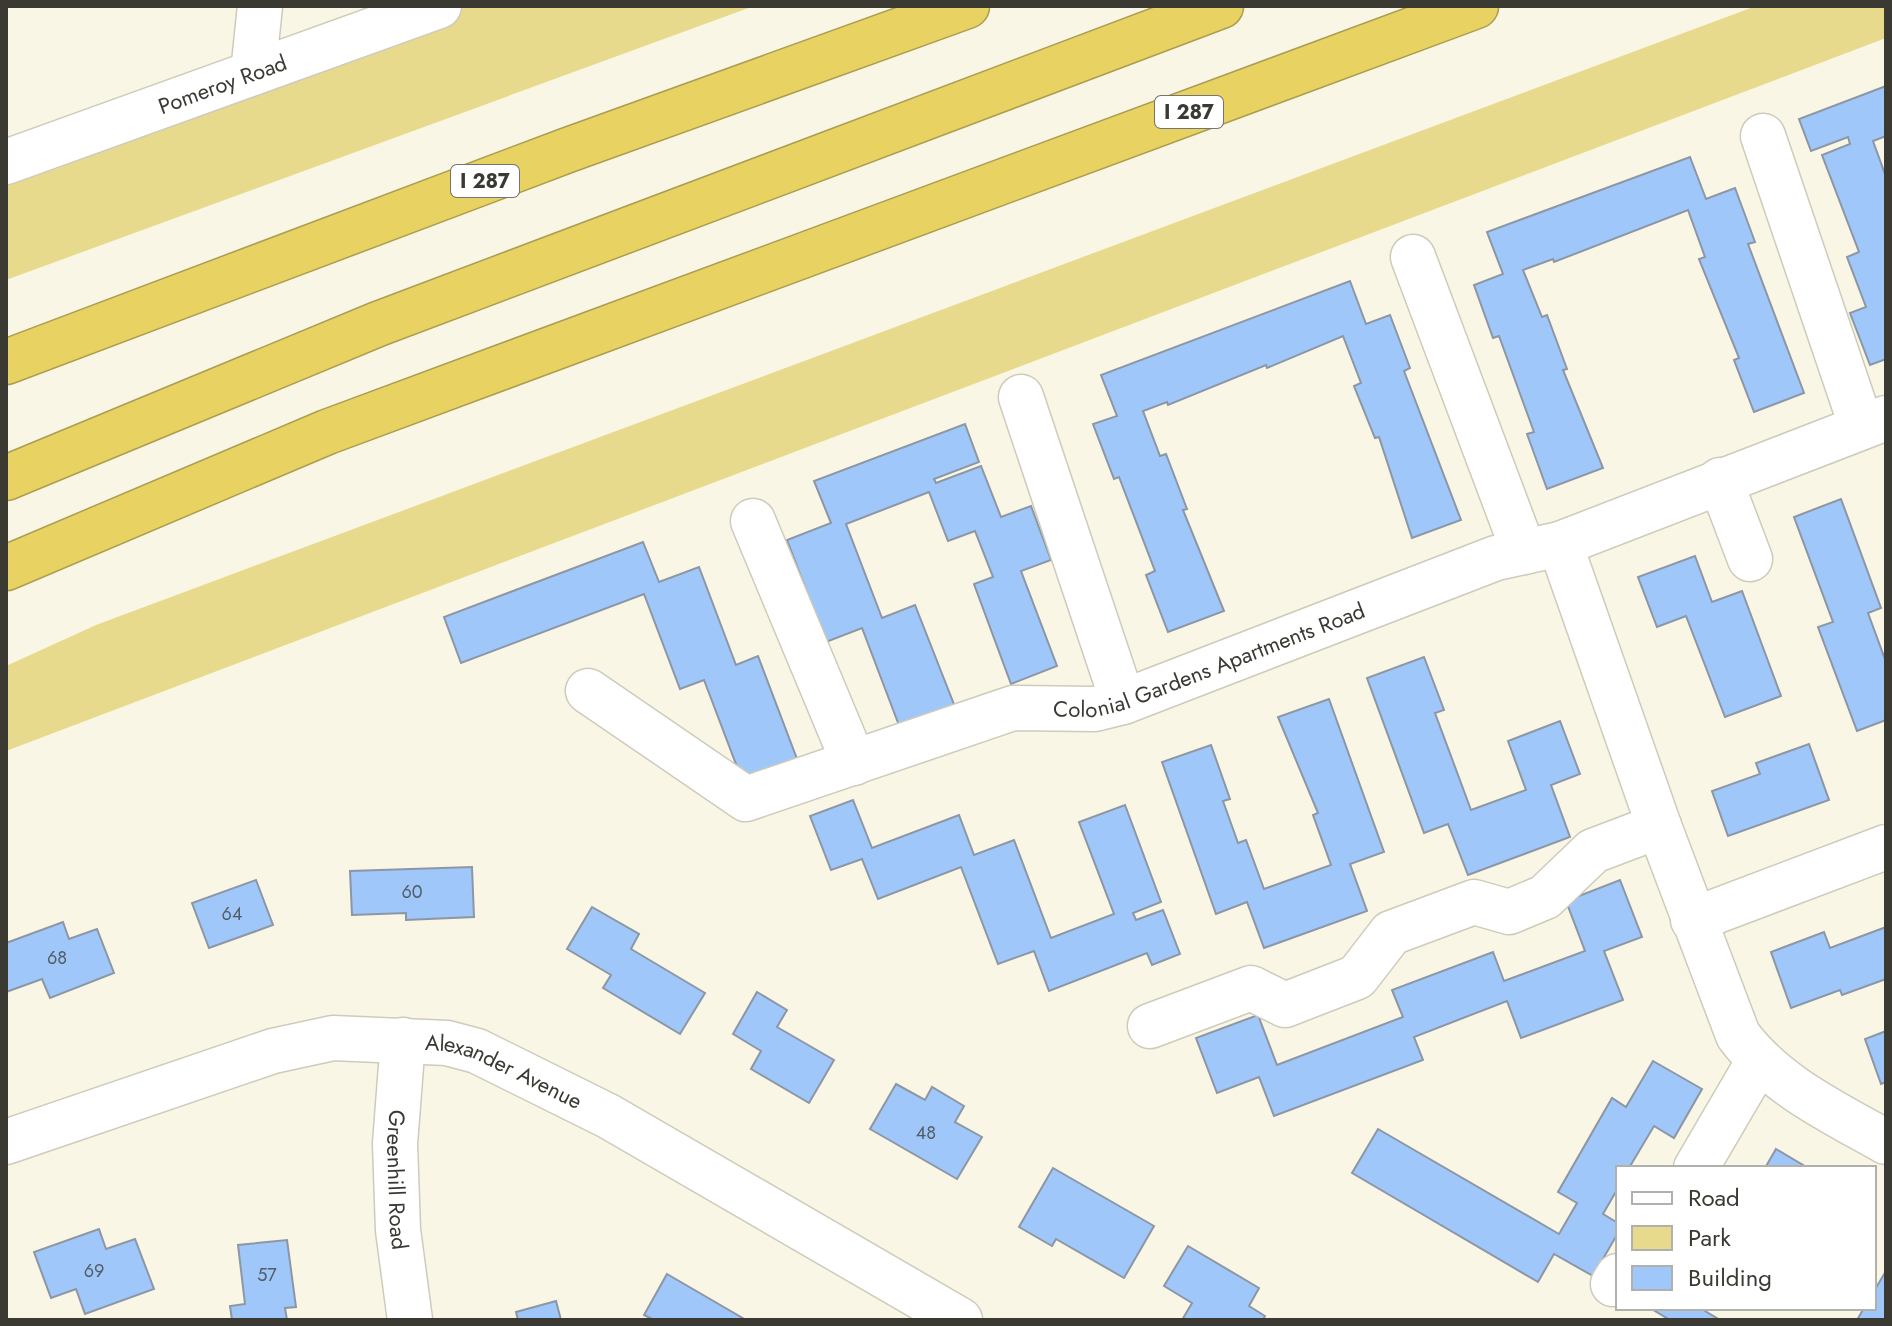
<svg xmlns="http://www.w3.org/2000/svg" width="1892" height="1326" font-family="Jost,sans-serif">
	<rect width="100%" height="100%" fill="#f9f6e5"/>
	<!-- green -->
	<g fill="#e8da8d">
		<polygon points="426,6 754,6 6,280 6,183"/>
		<polygon points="1756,6 1886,6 1886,38 6,751 6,666 96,625"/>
	</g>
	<!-- building -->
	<g fill="#9fc7fa" stroke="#8c96a4" stroke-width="2">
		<polygon points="1886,86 1886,136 1873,141 1886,177 1886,359 1870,365 1850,313 1866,307 1847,257 1859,252 1822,155 1850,144 1848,137 1811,151 1799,119"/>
		<polygon points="1690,157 1706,199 1735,188 1755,242 1748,244 1804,393 1754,412 1734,360 1739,358 1699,259 1705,257 1688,210 1554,262 1553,259 1523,270 1542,317 1547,315 1567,369 1563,370 1603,468 1547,489 1527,434 1534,432 1499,336 1493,338 1474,285 1503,274 1487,232"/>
		<polygon points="1350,281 1366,324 1390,315 1410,368 1404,371 1461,520 1412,538 1379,437 1375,438 1354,386 1361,383 1343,336 1267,368 1266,365 1168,405 1167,402 1143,411 1160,456 1166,454 1187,509 1183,510 1224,611 1168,632 1146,575 1155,571 1119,477 1114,479 1093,424 1117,416 1101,375"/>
		<polygon points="965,424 979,462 934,479 936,483 981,466 1001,517 1031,506 1051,560 1021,571 1057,666 1011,684 974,584 993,577 975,531 948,541 929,492 846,524 882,618 915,605 955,707 900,728 862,628 826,642 787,540 831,523 814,481"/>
		<polygon points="1841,499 1881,608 1868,613 1886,662 1886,720 1857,731 1818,627 1833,622 1794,517"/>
		<polygon points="643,542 659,582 699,567 736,665 758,656 797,759 742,780 704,680 680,689 644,594 461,663 444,617"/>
		<polygon points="1695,556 1712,602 1742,591 1781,696 1725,717 1686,616 1657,627 1638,577"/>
		<polygon points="1424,657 1444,710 1435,713 1471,810 1526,790 1508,741 1560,721 1580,774 1551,785 1570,837 1468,875 1448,824 1424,833 1367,678"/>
		<polygon points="1329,699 1384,852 1350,864 1367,911 1264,948 1247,902 1216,914 1162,762 1211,745 1230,799 1223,801 1238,843 1246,840 1264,889 1331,865 1313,815 1318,813 1278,717"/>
		<polygon points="1809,744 1829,800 1728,836 1712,791 1760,774 1756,763"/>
		<polygon points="853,800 872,848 959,815 974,855 1014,840 1051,938 1114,914 1079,822 1125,805 1161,902 1133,913 1136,920 1163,910 1180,954 1152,965 1147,953 1049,991 1034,951 998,964 961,867 878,899 862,859 831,870 810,816"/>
		<polygon points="472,867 474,917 406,920 406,913 352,915 350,871"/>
		<polygon points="256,880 273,925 209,948 192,903"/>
		<polygon points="1620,880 1642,937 1604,951 1623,1000 1521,1038 1507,1001 1414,1037 1423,1060 1274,1116 1259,1077 1217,1093 1196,1038 1258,1015 1277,1065 1403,1017 1392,990 1493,952 1504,981 1585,951 1566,901"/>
		<polygon points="592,907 639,934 631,949 705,993 680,1034 603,988 611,975 567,949"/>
		<polygon points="63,922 69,939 97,929 114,973 50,998 42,979 6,992 6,943"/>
		<polygon points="1886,927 1886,979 1842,995 1840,990 1791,1008 1771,952 1824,932 1830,948"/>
		<polygon points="757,992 787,1010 777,1027 834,1060 809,1103 751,1069 761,1051 733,1034"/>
		<polygon points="1886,1031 1886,1082 1881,1084 1865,1039"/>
		<polygon points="1653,1061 1702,1089 1674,1138 1654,1126 1629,1168 1618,1168 1618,1188 1603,1214 1618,1223 1618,1233 1593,1276 1554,1254 1538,1282 1352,1173 1378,1129 1559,1234 1577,1203 1558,1192 1612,1098 1626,1107"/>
		<polygon points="896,1084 925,1100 932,1087 964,1106 955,1122 982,1137 957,1179 870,1129"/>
		<polygon points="1776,1149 1808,1168 1765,1168"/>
		<polygon points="1053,1168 1154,1226 1124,1278 1056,1239 1052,1246 1019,1227"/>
		<polygon points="99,1229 106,1249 135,1239 154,1289 85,1314 76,1289 51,1298 34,1252"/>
		<polygon points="287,1240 296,1307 285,1308 287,1320 232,1320 230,1306 245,1304 238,1245"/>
		<polygon points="1188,1246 1259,1288 1249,1306 1265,1316 1263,1320 1182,1320 1192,1303 1164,1286"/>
		<polygon points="1886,1271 1886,1320 1857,1320 1864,1308 1874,1308 1874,1291"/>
		<polygon points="667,1274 746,1320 654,1320 644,1315"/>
		<polygon points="556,1301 561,1320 518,1320 516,1312"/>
		<polygon points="1650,1308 1700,1308 1720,1320 1670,1320"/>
	</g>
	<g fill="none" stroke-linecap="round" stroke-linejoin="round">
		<!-- minor casing -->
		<g stroke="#cecbbb" stroke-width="47">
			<g id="minor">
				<polyline points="253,73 260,6"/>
				<polyline points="1763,136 1861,425"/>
				<path id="s1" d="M 6,162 L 439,6"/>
				<polyline points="1413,257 1524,552"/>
				<polyline points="1021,397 1123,702"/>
				<polyline points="1720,480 1750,559"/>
				<polyline points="753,521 854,763"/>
				<path d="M 1560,544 L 1659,826 L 1738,1035 C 1775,1085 1833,1112 1886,1142"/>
				<path id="s2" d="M 588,691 L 746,799 L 1013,708 L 1095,709 L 1123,702 L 1496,558 L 1560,544 L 1886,418"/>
				<polyline points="1693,920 1886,847"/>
				<polyline points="1150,1026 1251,988 1285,1005 1357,977 1391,933 1474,902 1509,912 1545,897 1593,851 1659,826"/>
				<path id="s3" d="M 403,1040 L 395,1144 L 398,1230 L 410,1320"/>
				<path id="s4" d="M 6,1142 L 273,1051 L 333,1038 L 447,1043 L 477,1051 L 608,1116 L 960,1320"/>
				<polyline points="1696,1168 1758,1062"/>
				<polyline points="1613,1284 1618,1276"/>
			</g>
		</g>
		<!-- highway casing -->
		<g stroke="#ab9d51" stroke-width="47">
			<g id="highway">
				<polyline points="6,362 568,150 967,6"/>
				<polyline points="6,478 378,324 1221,6"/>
				<polyline points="6,568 327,432 1476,6"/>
			</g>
		</g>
		<!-- minor -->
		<use href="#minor" stroke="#fff" stroke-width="44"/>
		<!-- highway -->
		<use href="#highway" stroke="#e8d362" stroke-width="44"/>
	</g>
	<g text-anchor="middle" stroke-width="8" stroke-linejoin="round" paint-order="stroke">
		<!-- number labels -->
		<g font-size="18" fill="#535c64">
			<text x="412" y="898">60</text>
			<text x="232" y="920">64</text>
			<text x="57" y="964">68</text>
			<text x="926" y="1139">48</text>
			<text x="94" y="1277">69</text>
			<text x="267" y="1281">57</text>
		</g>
		<!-- shield labels -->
		<g fill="#fff" stroke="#757470" stroke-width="2">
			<rect x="1155" y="96" width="68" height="32" rx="6"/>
			<rect x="451" y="165" width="68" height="32" rx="6"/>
		</g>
		<g font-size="20" font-weight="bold" fill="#3a3932">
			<text x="1189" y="119">I 287</text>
			<text x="485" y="188">I 287</text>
		</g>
		<!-- street labels -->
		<g font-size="22" fill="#3a3932" stroke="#fff">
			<text dy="8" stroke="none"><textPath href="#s1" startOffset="230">Pomeroy Road</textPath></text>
			<text dy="8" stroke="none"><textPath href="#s2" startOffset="678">Colonial Gardens Apartments Road</textPath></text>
			<text dy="8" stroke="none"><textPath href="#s4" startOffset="520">Alexander Avenue</textPath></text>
			<text dy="8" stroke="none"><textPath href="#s3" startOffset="140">Greenhill Road</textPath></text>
		</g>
	</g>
	<!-- border -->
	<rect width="1892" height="1326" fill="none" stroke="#3a3932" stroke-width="16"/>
	<!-- legend -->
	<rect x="1616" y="1166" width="260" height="144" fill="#ffffff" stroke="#b0b0ad" stroke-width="2"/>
	<rect x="1632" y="1192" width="40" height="12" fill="#ffffff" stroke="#b0b0ad" stroke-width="2"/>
	<text x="1688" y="1206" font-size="24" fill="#3a3932">Road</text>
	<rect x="1632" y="1226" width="40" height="24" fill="#e8da8d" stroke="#b0b0ad" stroke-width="2"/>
	<text x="1688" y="1246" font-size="24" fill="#3a3932">Park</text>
	<rect x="1632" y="1266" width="40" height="24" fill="#9fc7fa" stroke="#b0b0ad" stroke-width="2"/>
	<text x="1688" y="1286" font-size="24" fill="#3a3932">Building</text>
</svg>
